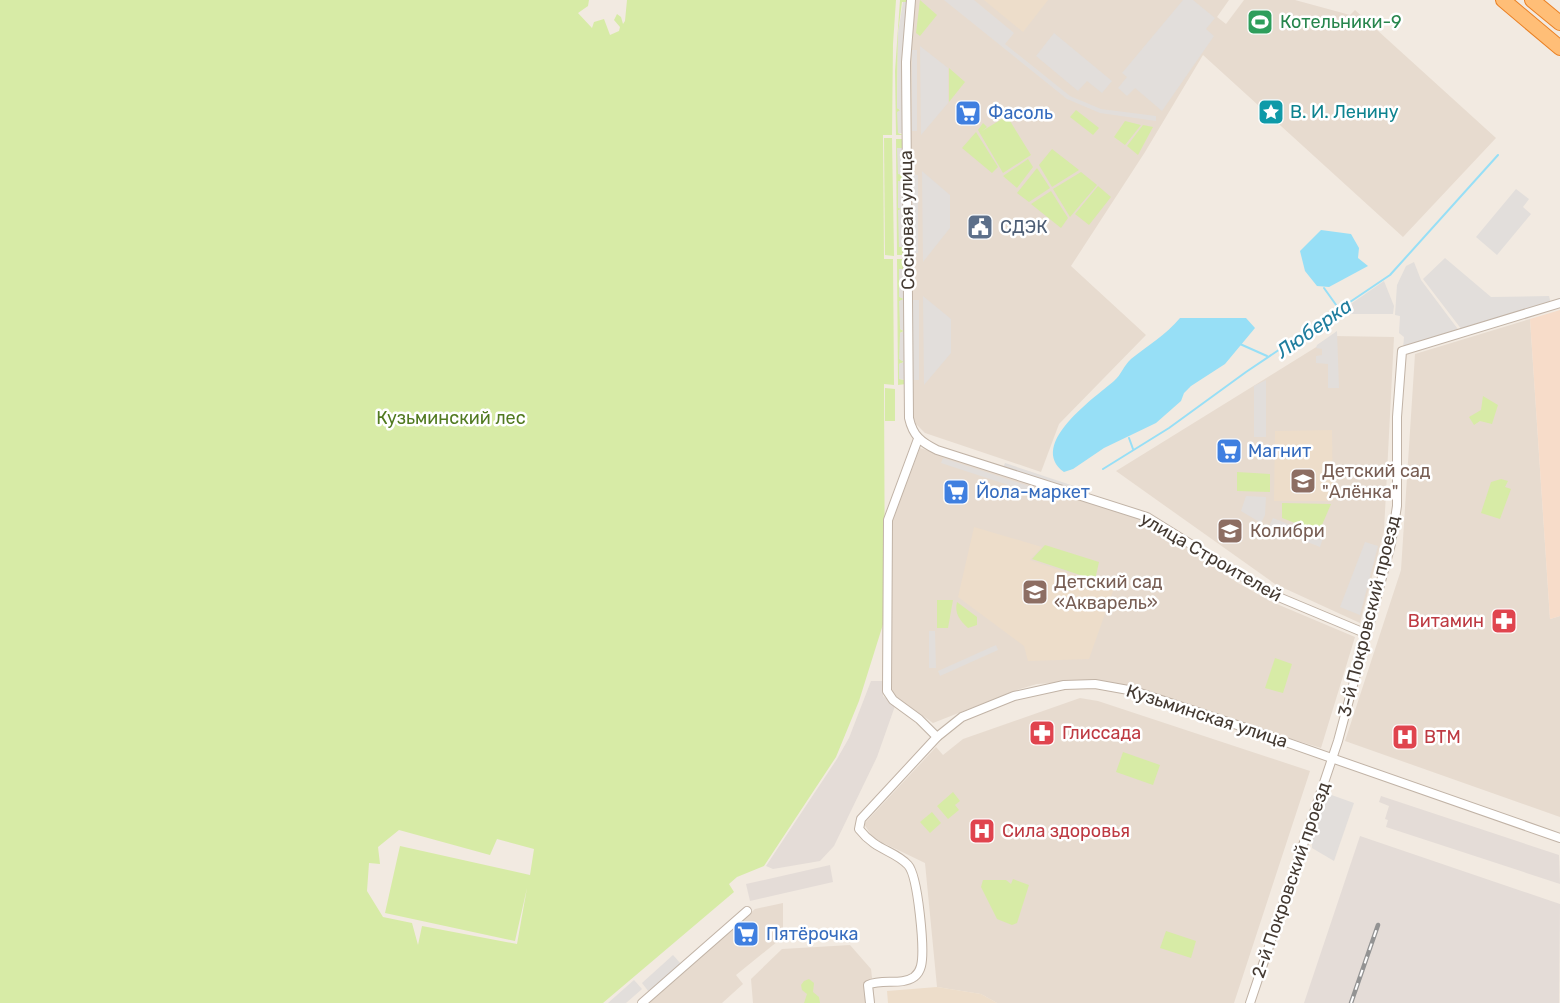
<svg xmlns="http://www.w3.org/2000/svg" width="1560" height="1003" font-family="Rubik,sans-serif">
	<rect width="100%" height="100%" fill="#f2eae1"/>
	<!-- residential -->
	<g fill="#e7dbcf">
		<polygon points="915,0 1229,0 1217,17 1226,24 1244,0 1295,0 1350,15 1355,10 1496,138 1403,237 1203,55 1145,152 1071,266 1146,335 1059,424 1041,472 925,433 916,424 912,414 909,36"/>
		<polygon points="1530,319 1550,619 1560,616 1560,817 1345,741 1401,570 1415,354"/>
		<polygon points="1334,336 1394,337 1384,531 1360,623 1275,584 1116,471"/>
		<polygon points="920,448 1151,523 1238,583 1272,602 1355,637 1321,748 1098,680 1037,684 1020,689 933,723 891,693 891,522"/>
		<polygon points="1080,698 1098,701 1310,771 1234,1003 997,1003 981,994 937,987 925,863 873,838 864,824 936,747 943,755 963,739"/>
		<polygon points="783,903 783,937 736,975 743,984 722,1003 647,1003 755,909"/>
		<polygon points="850,945 871,969 875,1003 753,1003 751,979 782,949"/>
	</g>
	<!-- commercial -->
	<polygon fill="#f7dcc9" points="1560,310 1560,616 1550,619 1530,319"/>
	<!-- industrial -->
	<g fill="#e4dcd7">
		<polygon points="871,681 883,681 883,696 895,706 877,757 834,846 820,861 773,869 766,866 837,759 849,738"/>
		<polygon points="1381,796 1559,855 1560,884 1386,827 1388,820 1385,819 1389,806 1379,802"/>
		<polygon points="1360,836 1560,904 1559,1003 1304,1003"/>
		<polygon points="830,865 833,882 750,901 746,884"/>
	</g>
	<!-- education -->
	<g fill="#edddca">
		<polygon points="984,0 1048,0 1023,32"/>
		<polygon points="1332,430 1333,501 1274,501 1275,431"/>
		<polygon points="974,527 1042,547 1030,560 1114,588 1089,659 1028,661 1024,646 958,597"/>
		<polygon points="937,987 981,994 997,1003 888,1003 887,991"/>
	</g>
	<!-- green -->
	<g fill="#d7eba6" fill-rule="evenodd">
		<path d="M 0,0 L 589,0 L 588,6 L 578,13 L 592,28 L 594,22 L 604,19 L 610,35 L 619,31 L 620,27 L 614,20 L 617,14 L 621,17 L 623,24 L 625,21 L 627,0 L 896,0 L 893,44 L 892,135 L 883,135 L 884,259 L 893,259 L 894,385 L 884,384 L 885,618 L 859,701 L 836,757 L 764,866 L 737,877 L 729,884 L 734,892 L 603,1003 L 0,1003 ZM 399,830 L 490,855 L 497,839 L 534,849 L 530,875 L 400,846 L 385,913 L 515,941 L 527,888 L 517,944 L 422,926 L 418,945 L 412,923 L 383,917 L 367,891 L 369,863 L 380,864 L 378,847 Z"/>
		<polygon points="900,0 908,0 908,2 902,2 898,33 897,108 900,110 898,133 903,135 896,135 895,71"/>
		<polygon points="920,0 937,15 920,36 916,33"/>
		<polygon points="949,68 965,82 949,102"/>
		<polygon points="1076,110 1099,128 1093,135 1070,117"/>
		<polygon points="1007,116 1031,155 1003,173 978,130 983,123 987,127 982,131"/>
		<polygon points="1125,121 1141,125 1125,145 1114,137"/>
		<polygon points="1143,125 1153,127 1138,155 1127,146"/>
		<polygon points="976,132 998,167 992,173 962,148"/>
		<polygon points="884,138 892,138 894,256 885,255"/>
		<polygon points="896,139 903,139 904,148 898,148 898,174 902,174 902,181 898,181 899,208 903,209 899,210 899,247 904,247 905,255 897,255"/>
		<polygon points="1052,149 1079,170 1052,187 1039,165"/>
		<polygon points="1028,159 1033,167 1017,188 1003,176"/>
		<polygon points="1037,168 1050,188 1029,202 1017,193"/>
		<polygon points="1081,172 1097,185 1070,217 1053,189"/>
		<polygon points="1098,186 1111,197 1089,225 1075,214"/>
		<polygon points="1051,191 1068,218 1061,228 1031,204"/>
		<polygon points="897,259 905,259 905,269 899,269 900,297 904,299 900,301 900,329 904,331 900,333 900,359 904,362 899,364 899,379 906,380 906,384 898,385"/>
		<polygon points="885,388 895,389 895,421 885,421"/>
		<polygon points="1483,396 1498,405 1492,424 1480,421 1474,425 1469,417 1481,410"/>
		<polygon points="1237,472 1270,474 1270,492 1237,491"/>
		<polygon points="1501,479 1508,481 1505,487 1511,489 1500,519 1481,513 1491,482"/>
		<polygon points="1282,503 1331,504 1319,532 1282,518"/>
		<polygon points="1045,545 1099,562 1095,580 1032,559"/>
		<polygon points="937,600 953,600 948,628 937,628"/>
		<path d="M 957,602 L 977,617 L 977,625 L 968,628 C 960,621 954,613 957,602 Z"/>
		<polygon points="1275,658 1292,664 1283,693 1265,688"/>
		<polygon points="1123,752 1160,765 1153,785 1116,772"/>
		<polygon points="953,792 960,801 955,805 959,810 948,819 937,806"/>
		<polygon points="932,812 941,823 930,833 920,822"/>
		<polygon points="1013,879 1029,885 1017,923 1012,925 997,919 981,887 983,880 1006,880 1011,884"/>
		<polygon points="1166,931 1196,941 1191,958 1160,948"/>
		<polygon points="809,979 814,983 813,992 819,997 820,1003 804,1003 807,994 802,990 801,985 804,981"/>
	</g>
	<!-- parking -->
	<g fill="#e2dedb">
		<polygon points="944,0 974,0 1014,33 1005,44 1070,96 1101,109 1156,116 1156,121 1100,113 1067,99"/>
		<polygon points="1183,0 1193,0 1215,18 1206,29 1214,36 1162,111 1135,88 1127,96 1118,88 1127,77 1122,73"/>
		<polygon points="903,2 908,2 903,55 903,133 898,133 897,112 900,110 897,108 898,33"/>
		<polygon points="1054,33 1112,81 1102,93 1087,81 1078,91 1036,56"/>
		<polygon points="920,46 948,68 948,103 921,135"/>
		<rect x="912" y="50" width="5" height="81"/>
		<polygon points="897,148 904,148 904,247 899,247 898,210 903,209 898,208 898,181 902,181 902,175 898,174"/>
		<polygon points="922,171 950,195 950,228 923,262"/>
		<polygon points="912,175 918,175 918,253 913,253"/>
		<polygon points="1516,189 1529,199 1523,207 1531,214 1497,255 1476,237"/>
		<polygon points="1445,258 1491,297 1549,296 1551,304 1462,330 1423,279"/>
		<polygon points="1414,262 1421,280 1460,332 1403,349 1404,337 1399,333 1400,316 1395,315 1397,285 1406,266"/>
		<polygon points="899,269 905,269 906,380 899,379 899,364 904,362 899,359 900,333 904,331 900,329 899,301 904,299 899,297"/>
		<polygon points="1384,281 1394,306 1393,314 1345,314 1345,308"/>
		<polygon points="923,296 951,319 951,353 924,385"/>
		<rect x="913" y="300" width="6" height="80"/>
		<polygon points="1337,331 1339,388 1328,388 1328,364 1316,363 1316,356 1322,355 1322,349 1316,348 1317,345"/>
		<polygon points="1266,380 1266,437 1254,437 1254,386"/>
		<polygon points="943,458 1044,491 1042,496 941,463"/>
		<polygon points="1005,463 1080,488 1078,493 1003,468"/>
		<polygon points="1246,496 1266,497 1265,515 1261,523 1241,511"/>
		<polygon points="1273,518 1323,538 1320,547 1269,527"/>
		<polygon points="1365,542 1378,546 1360,615 1340,607"/>
		<polygon points="929,631 935,631 936,668 929,668"/>
		<polygon points="996,645 998,650 940,676 938,671"/>
		<polygon points="1326,793 1354,803 1334,861 1312,848 1312,837"/>
		<polygon points="673,955 681,964 649,992 642,983"/>
		<polygon points="634,980 642,989 626,1003 608,1003"/>
	</g>
	<!-- water -->
	<g fill="#97dff6">
		<polygon points="1321,230 1351,234 1359,248 1358,258 1368,266 1329,287 1317,286 1305,271 1300,251"/>
		<path d="M 1180,318 L 1246,318 L 1255,328 L 1225,364 L 1191,386 L 1184,393 L 1181,401 L 1156,423 L 1104,448 L 1073,469 L 1064,472 C 1027,445 1094,398 1114,381 C 1121,375 1124,365 1131,359 C 1147,346 1166,335 1180,318 Z"/>
	</g>
	<g fill="none" stroke-linecap="round" stroke-linejoin="round">
		<!-- stream -->
		<g stroke="#97dff6" stroke-width="2">
			<polyline points="1324,288 1339,309"/>
			<polyline points="1240,344 1267,356"/>
			<polyline points="1129,438 1133,449"/>
			<polyline points="1103,469 1169,428 1246,372 1390,275 1498,155"/>
		</g>
		<!-- minor casing -->
		<g stroke="#c1b3a6" stroke-width="10">
			<g id="minor">
				<path d="M 911,0 L 906,62 L 909,418 C 913,436 921,442 937,450 L 1147,517 L 1269,593 L 1367,634"/>
				<polyline points="918,439 888,520 887,691 893,700 919,719 937,737"/>
				<polyline points="642,1003 747,911"/>
				<path d="M 870,1003 L 868,985 C 882,978 901,986 914,977 C 918,974 920,970 921,966 C 925,950 918,876 908,865 C 894,850 876,851 859,829 L 861,819 L 937,737 L 962,717 L 1014,696 L 1064,685 L 1095,684 L 1134,691 L 1240,726 L 1560,838"/>
				<polyline points="1250,1003 1338,741 1391,544 1397,506 1397,417 1402,351 1560,303"/>
			</g>
		</g>
		<!-- trunk casing -->
		<g stroke="#ea8024" stroke-width="16">
			<g id="trunk">
				<polyline points="1503,0 1560,48"/>
				<polyline points="1532,0 1560,23"/>
			</g>
		</g>
		<!-- minor -->
		<use href="#minor" stroke="#fff" stroke-width="8"/>
		<!-- trunk -->
		<use href="#trunk" stroke="#ffbe77" stroke-width="14"/>
		<!-- rail casing -->
		<g stroke="#939393" stroke-width="4.5">
			<polyline id="rail" points="1351,1003 1378,925"/>
		</g>
		<!-- rail -->
		<use href="#rail" stroke="#fff" stroke-width="2" stroke-dasharray="7" stroke-linecap="butt"/>
	</g>
	<!-- icons -->
	<defs>
		<g id="stadium-square" transform="scale(1.35)"><rect x="-9" y="-9" width="18" height="18" rx="4" fill="#2e9e5b" stroke="#fff"/><path d="M0-5a6.5 5 0 1 0 0 10a6.5 5 0 1 0 0-10ZM-3.5-1.8h7v3.6h-7Z" fill="#fff"/></g>
		<g id="sight-square" transform="scale(1.35)"><rect x="-9" y="-9" width="18" height="18" rx="4" fill="#0f9aa8" stroke="#fff"/><path d="M0-6L1.8-2.2L6-1.7L2.9 1.2L3.7 5.4L0 3.3L-3.7 5.4L-2.9 1.2L-6-1.7L-1.8-2.2Z" fill="#fff"/></g>
		<g id="supermarket-square" transform="scale(1.35)"><rect x="-9" y="-9" width="18" height="18" rx="4" fill="#3f7fe0" stroke="#fff"/><path d="M-6-5.5h2.5l.6 2H6L4.5 2H-2.5L-4.4-4H-6ZM-1.5 3.2a1.3 1.3 0 1 0 .1 0ZM3 3.2a1.3 1.3 0 1 0 .1 0Z" fill="#fff"/></g>
		<g id="civic-square" transform="scale(1.35)"><rect x="-9" y="-9" width="18" height="18" rx="4" fill="#5c6f8a" stroke="#fff"/><path d="M-.6-6.5H3V-4.5H.6V-3L4-1V1h2V6H-6V1h2V-1L-.6-3ZM-1.2 2.5V6h2.4V2.5Z" fill="#fff"/></g>
		<g id="school-square" transform="scale(1.35)"><rect x="-9" y="-9" width="18" height="18" rx="4" fill="#8d6e63" stroke="#fff"/><path d="M0-5L7-2L0 1L-7-2ZM-4 1L0 2.5L4 1V4Q0 6-4 4Z" fill="#fff"/></g>
		<g id="pharmacy-square" transform="scale(1.35)"><rect x="-9" y="-9" width="18" height="18" rx="4" fill="#e0444e" stroke="#fff"/><path d="M-2-6h4v4h4v4h-4v4h-4v-4h-4v-4h4Z" fill="#fff"/></g>
		<g id="hospital-square" transform="scale(1.35)"><rect x="-9" y="-9" width="18" height="18" rx="4" fill="#e0444e" stroke="#fff"/><path d="M-5-5h3v3.5h4V-5h3V5h-3V1.5h-4V5h-3Z" fill="#fff"/></g>
	</defs>
	<g fill-rule="evenodd">
		<use href="#stadium-square" x="1260" y="22"/>
		<use href="#sight-square" x="1271" y="112"/>
		<use href="#supermarket-square" x="968" y="113"/>
		<use href="#civic-square" x="980" y="227"/>
		<use href="#supermarket-square" x="1229" y="451"/>
		<use href="#school-square" x="1303" y="481"/>
		<use href="#supermarket-square" x="956" y="492"/>
		<use href="#school-square" x="1230" y="531"/>
		<use href="#school-square" x="1035" y="592"/>
		<use href="#pharmacy-square" x="1504" y="621"/>
		<use href="#pharmacy-square" x="1042" y="733"/>
		<use href="#hospital-square" x="1405" y="737"/>
		<use href="#hospital-square" x="982" y="831"/>
		<use href="#supermarket-square" x="746" y="934"/>
	</g>
	<g text-anchor="middle" stroke-width="5" stroke-linejoin="round" paint-order="stroke">
		<!-- leisure labels -->
		<g font-size="18" fill="#27864d" stroke="#fff" text-anchor="start">
			<text x="1280" y="28">Котельники-9</text>
		</g>
		<!-- culture labels -->
		<g font-size="18" fill="#0d838f" stroke="#fff" text-anchor="start">
			<text x="1290" y="118">В. И. Ленину</text>
		</g>
		<!-- shop labels -->
		<g font-size="18" fill="#366cbe" stroke="#fff" text-anchor="start">
			<text x="988" y="119">Фасоль</text>
			<text x="1248" y="457">Магнит</text>
			<text x="976" y="498">Йола-маркет</text>
			<text x="766" y="940">Пятёрочка</text>
		</g>
		<!-- street labels -->
		<g font-size="18" fill="#443a32" stroke="#fff">
			<text transform="translate(907 220) rotate(-91)" y="6">Сосновая улица</text>
			<text transform="translate(1211 557) rotate(30)" y="6">улица Строителей</text>
			<text transform="translate(1369 616) rotate(-76)" y="6">3-й Покровский проезд</text>
			<text transform="translate(1207 716) rotate(18)" y="6">Кузьминская улица</text>
			<text transform="translate(1291 880) rotate(-71)" y="6">2-й Покровский проезд</text>
		</g>
		<!-- service labels -->
		<g font-size="18" fill="#4e5e75" stroke="#fff" text-anchor="start">
			<text x="1000" y="233">СДЭК</text>
		</g>
		<!-- park labels -->
		<g font-size="18" fill="#517a21" stroke="#fff">
			<text x="451" y="424">Кузьминский лес</text>
		</g>
		<!-- education labels -->
		<g font-size="18" fill="#785e54" stroke="#fff" text-anchor="start">
			<text x="1322" y="477">Детский сад<tspan x="1322" dy="21">"Алёнка"</tspan></text>
			<text x="1250" y="537">Колибри</text>
			<text x="1054" y="588">Детский сад<tspan x="1054" dy="21">«Акварель»</tspan></text>
		</g>
		<!-- health labels -->
		<g font-size="18" fill="#be3a42" stroke="#fff" text-anchor="start">
			<text x="1484" y="627" text-anchor="end">Витамин</text>
			<text x="1062" y="739">Глиссада</text>
			<text x="1424" y="743">ВТМ</text>
			<text x="1002" y="837">Сила здоровья</text>
		</g>
		<!-- water labels -->
		<g font-size="20" font-style="italic" fill="#207e9f" stroke="#fff">
			<text transform="translate(1314 328) rotate(-35)" y="7">Люберка</text>
		</g>
	</g>
</svg>
